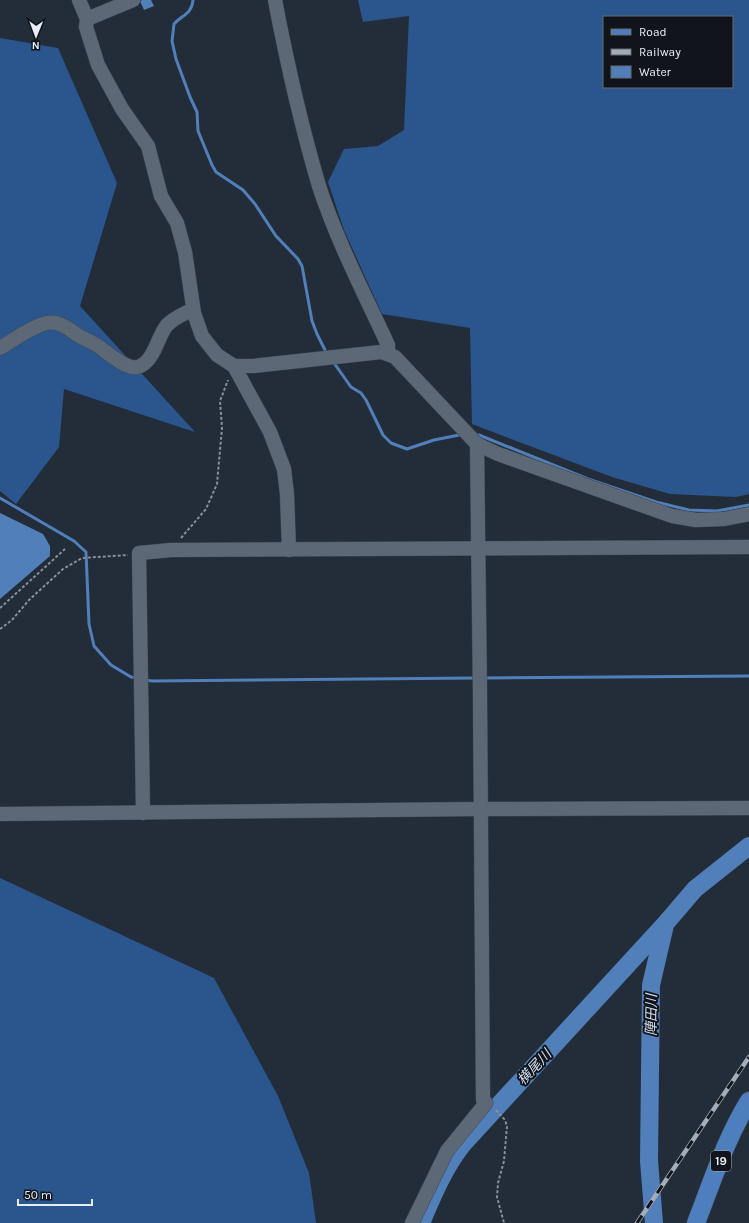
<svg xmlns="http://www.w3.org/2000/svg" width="749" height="1223" font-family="Karla,'Noto Sans JP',sans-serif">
	<rect width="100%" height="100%" fill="#232d3a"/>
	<!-- forest -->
	<g fill="#2a568d" fill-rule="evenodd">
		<path d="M 358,0 L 749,0 L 749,494 L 736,497 L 670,494 L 612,477 L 472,424 L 470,328 L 382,314 L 344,230 L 328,182 L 344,149 L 378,146 L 404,130 L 409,16 L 363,22 ZM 604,17 L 732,17 L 732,87 L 604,87 Z"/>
		<polygon points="0,38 58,48 117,183 80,306 195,432 64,389 59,447 16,504 0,491"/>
		<polygon points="0,878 214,978 278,1096 309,1173 316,1223 0,1223"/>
	</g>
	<!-- water -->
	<g fill="#517fba">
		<polygon points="142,0 151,0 154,6 144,10 140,1"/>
		<polygon points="0,513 43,534 50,546 50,556 0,599"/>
	</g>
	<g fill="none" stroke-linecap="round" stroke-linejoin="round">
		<!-- stream -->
		<g stroke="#517fba" stroke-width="3">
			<path d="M 193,0 C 192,14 182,15 174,24 L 172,41 L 176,59 L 190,97 L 197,112 L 198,131 L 212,165 L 216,172 L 243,190 L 255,204 L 276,236 L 298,259 L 302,266 L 312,321 L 317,334 L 325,350"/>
			<polyline points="334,363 351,387 361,393 366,400 383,435 391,443 407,449 434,440 459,435"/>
			<polyline points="475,435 479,435 588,479 656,502 689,510 717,511 749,505"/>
			<polyline points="0,498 74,541 86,552 89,624 94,646 111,665 131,677 138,678"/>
			<polyline points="483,678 749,676"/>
			<polyline points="145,680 152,681 476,678"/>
		</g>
		<!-- river -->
		<g stroke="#517fba" stroke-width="18">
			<path d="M 421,1223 C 433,1195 444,1168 463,1144 L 665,924 L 695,889 L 749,846"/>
			<polyline points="654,1223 649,1161 651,985 665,925"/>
		</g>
		<!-- minor casing -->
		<g stroke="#404954" stroke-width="15">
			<g id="minor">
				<polyline points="79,0 87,19 86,27 98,65 122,109 148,146 161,196 177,223 185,252 194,313 202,336 217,355 234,366 253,366 381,352 395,357 477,444 498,454 672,516 696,520 724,519 749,514"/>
				<path d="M 275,0 C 287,63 301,125 319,186 C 337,241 364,293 388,345 L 388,353"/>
				<polyline points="87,19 133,0"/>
				<path d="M 0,348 C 15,339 29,328 46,323 C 59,320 69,329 79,336 C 85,339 92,342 98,346 C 107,352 126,370 138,367 C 155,361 157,337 167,325 C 175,317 184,314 193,309"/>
				<polyline points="234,366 270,432 284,469 287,494 289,550"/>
				<polyline points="143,813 139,553 171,550 749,547"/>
				<polyline points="0,814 480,809 749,808"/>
				<polyline points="412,1223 447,1151 486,1103 483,1100 480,695 477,444"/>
			</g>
		</g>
		<!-- major casing -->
		<g stroke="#404954" stroke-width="19">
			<path id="major" d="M 696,1223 C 712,1182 726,1138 749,1101"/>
		</g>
		<!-- path -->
		<g stroke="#878f9a" stroke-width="2" stroke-dasharray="3 2" stroke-linecap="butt">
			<polyline points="181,538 206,509 217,484 222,428 220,401 228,380"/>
			<polyline points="0,608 65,549"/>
			<polyline points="0,629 12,620 29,600 63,569 82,558 128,555"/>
			<polyline points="496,1110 505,1120 507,1126 504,1161 498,1183 497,1197 504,1223"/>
		</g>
		<!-- minor -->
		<use href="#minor" stroke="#5d6877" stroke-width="14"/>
		<!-- major -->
		<use href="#major" stroke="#4d7fbe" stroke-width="18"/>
		<!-- rail casing -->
		<g stroke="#a5adb8" stroke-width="4.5">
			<polyline id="rail" points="637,1223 749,1057"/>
		</g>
		<!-- rail -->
		<use href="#rail" stroke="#11151b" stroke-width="3" stroke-dasharray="9" stroke-linecap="butt"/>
	</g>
	<g text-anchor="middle" stroke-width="4" stroke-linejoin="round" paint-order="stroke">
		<!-- shield labels -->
		<rect fill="#11151b" stroke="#a6acb4" stroke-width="1" x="711" y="1151" width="20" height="20" rx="3"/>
		<g font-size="12" font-weight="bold" fill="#e6edf6">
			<text x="721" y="1165">19</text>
		</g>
		<!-- water labels -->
		<g font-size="14" font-style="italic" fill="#d2deef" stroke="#11151b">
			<text transform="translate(651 1015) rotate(-89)" y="5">陣田川</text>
			<text transform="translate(534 1067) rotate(-47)" y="5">横尾川</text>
		</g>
	</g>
	<!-- legend -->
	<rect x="603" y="16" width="130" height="72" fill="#11151b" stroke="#666b73"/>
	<rect x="611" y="29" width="20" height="6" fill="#4d7fbe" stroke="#666b73"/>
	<text x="639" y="36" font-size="12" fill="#e6edf6">Road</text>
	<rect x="611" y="49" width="20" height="6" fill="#a5adb8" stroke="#666b73"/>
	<text x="639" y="56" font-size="12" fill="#e6edf6">Railway</text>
	<rect x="611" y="66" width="20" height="12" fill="#517fba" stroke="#666b73"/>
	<text x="639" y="76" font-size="12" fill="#e6edf6">Water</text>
	<!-- north arrow -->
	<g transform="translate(36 36) rotate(181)" stroke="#11151b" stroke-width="3" paint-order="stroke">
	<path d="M0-3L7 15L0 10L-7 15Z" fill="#e6edf6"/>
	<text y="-6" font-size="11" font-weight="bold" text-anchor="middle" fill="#e6edf6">N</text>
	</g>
	<!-- scale -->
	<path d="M18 1199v6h74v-6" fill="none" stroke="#e6edf6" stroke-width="2"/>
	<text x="24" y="1199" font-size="12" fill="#e6edf6" stroke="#11151b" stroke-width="3" paint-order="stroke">50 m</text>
</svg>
